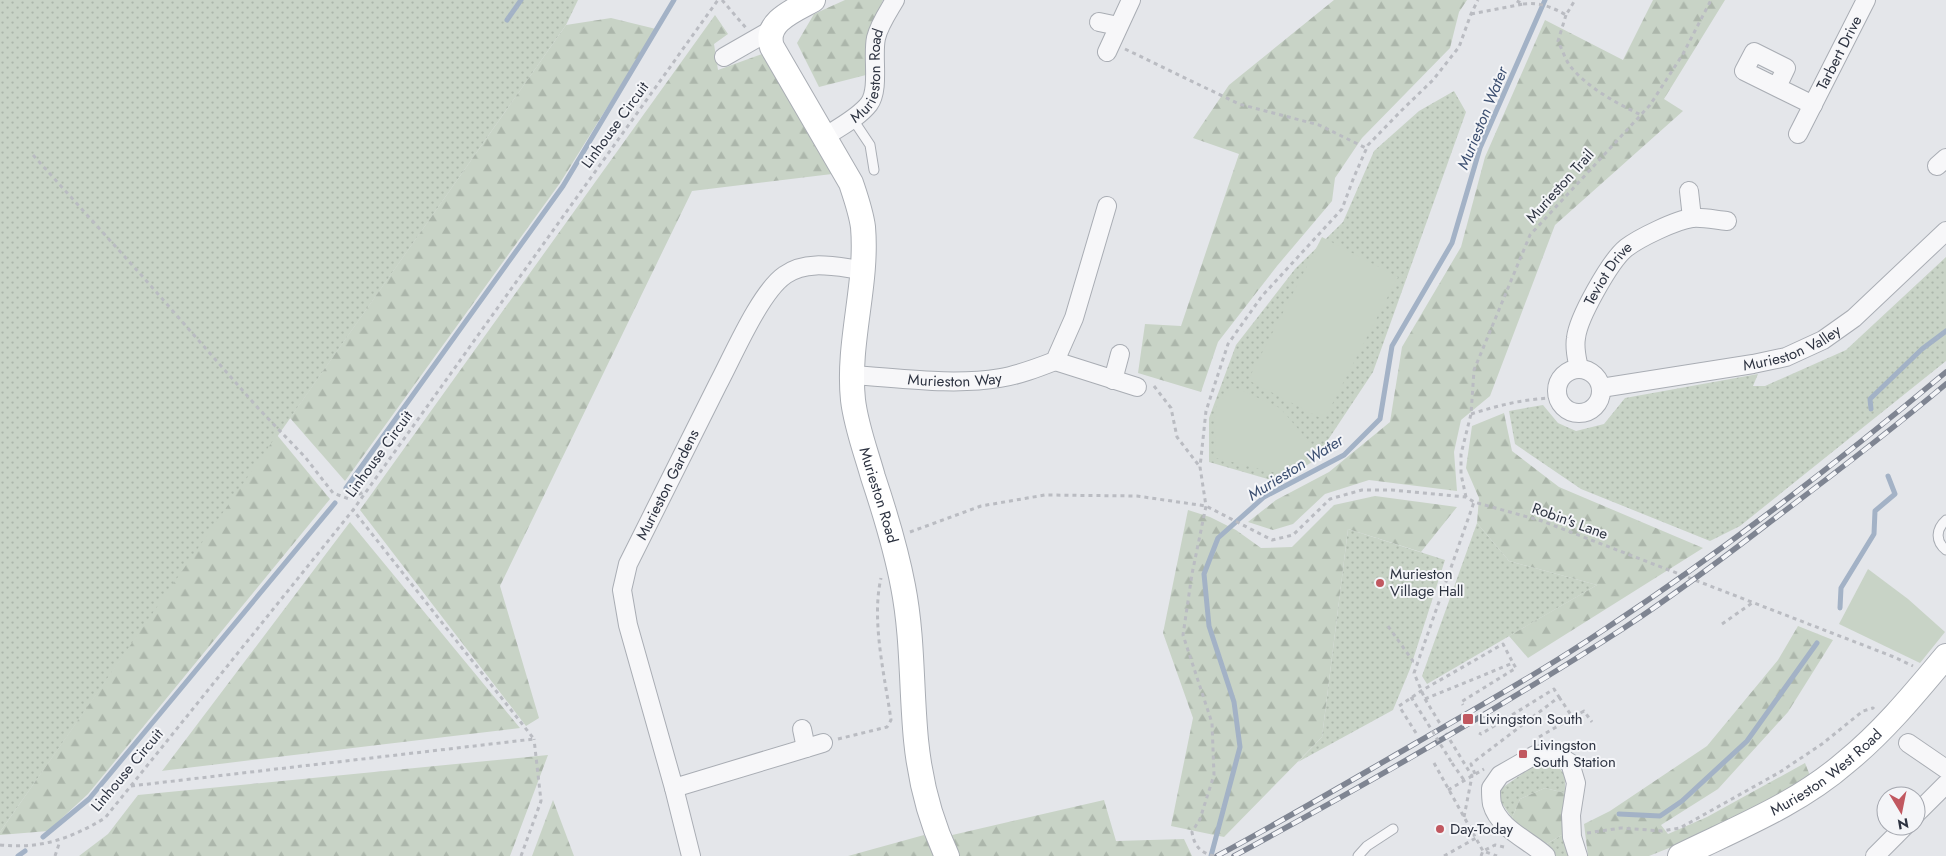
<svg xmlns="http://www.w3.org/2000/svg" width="1946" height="856" font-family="Jost,sans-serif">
	<defs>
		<pattern id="grass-dots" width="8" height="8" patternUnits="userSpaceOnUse" patternTransform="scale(1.25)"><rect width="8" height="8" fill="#c8d3c6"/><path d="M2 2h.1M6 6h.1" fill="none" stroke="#acb6ab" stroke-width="1.8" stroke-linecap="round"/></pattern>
		<pattern id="forest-firs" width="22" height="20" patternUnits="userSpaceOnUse" patternTransform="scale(1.25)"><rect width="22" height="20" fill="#c8d3c6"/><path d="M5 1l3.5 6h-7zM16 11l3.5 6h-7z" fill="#acb6ab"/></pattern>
	</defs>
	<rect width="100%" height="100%" fill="#e4e6ea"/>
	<!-- grass -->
	<g fill="url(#grass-dots)">
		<polygon points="0,0 578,0 566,25 0,832"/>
		<polygon points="1454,91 1466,112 1373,372 1314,461 1278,482 1209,462 1209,418 1236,345 1295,269 1343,222 1374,151 1419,111"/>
		<polygon points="1946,257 1946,361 1740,526 1710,541 1581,489 1515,444 1509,411 1543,405 1558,423 1576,431 1604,424 1625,398 1758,374 1753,386 1765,386 1846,350"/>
		<polygon points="1477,523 1509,561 1597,585 1427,684 1422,676"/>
		<polygon points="1348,529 1445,560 1410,669 1393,710 1298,762 1322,737"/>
		<polygon points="1538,763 1555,763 1565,775 1565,793 1545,788 1520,799 1512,818 1501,802 1499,790"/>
		<polygon points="1565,833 1572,856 1556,856 1545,845"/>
	</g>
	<!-- forest -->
	<g fill="url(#forest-firs)">
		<polygon points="845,0 883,0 867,41 866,75 819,87 797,43 814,14"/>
		<polygon points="1334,0 1467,0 1459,12 1450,48 1362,138 1335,178 1332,201 1277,266 1218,342 1201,392 1138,373 1145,324 1181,326 1239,154 1193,138 1229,85"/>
		<polygon points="1653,0 1725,0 1664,99 1683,111 1555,225 1490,396 1461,420 1454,452 1457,491 1369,480 1325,494 1293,524 1273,530 1248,522 1276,500 1329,472 1390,422 1402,347 1461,247 1485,157 1545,20 1623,60"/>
		<polygon points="715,15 728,34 714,44 718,70 762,54 832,174 692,191 500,586 539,718 526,726 360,510"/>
		<polygon points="611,18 656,29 560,183 345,481 290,418 566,25"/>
		<polygon points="1504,413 1512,451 1559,487 1703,548 1528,658 1509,636 1597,585 1509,561 1477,523 1479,498 1466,468 1472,426"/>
		<polygon points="277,435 330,499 88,794 48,831 0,835 0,832"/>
		<polygon points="1375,496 1457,507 1421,552 1348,529 1322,737 1224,837 1171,826 1193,718 1163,633 1188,510 1210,517 1236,530 1261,548 1292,547 1334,505"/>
		<polygon points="350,522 520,728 161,771 162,771"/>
		<polygon points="1798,626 1833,640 1788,712 1718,789 1661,825 1668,834 1707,817 1805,763 1811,778 1719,828 1649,856 1588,856 1584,824 1610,811 1707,746 1778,660"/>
		<polygon points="548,755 510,856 79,856 108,834 138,795"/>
		<polygon points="1545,788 1565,793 1565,833 1545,845 1527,833 1512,818 1520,799"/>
		<polygon points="553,800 574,856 532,856"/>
		<polygon points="1104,800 1116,841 1184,839 1192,856 958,856 948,836"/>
		<polygon points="924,835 936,856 848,856"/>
	</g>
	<!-- park -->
	<g fill="#c8d3c6">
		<polygon points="1322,237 1398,277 1324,420 1248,380"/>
		<polygon points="1232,386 1280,408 1314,447 1288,476 1216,458 1214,410"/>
		<polygon points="1868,569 1908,599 1945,632 1920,663 1839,624"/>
	</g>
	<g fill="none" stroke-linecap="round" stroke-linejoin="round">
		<!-- stream -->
		<g stroke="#a3b2c6" stroke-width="5">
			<polyline points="507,20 521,0"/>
			<polyline points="1871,409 1870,399 1922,349 1946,331"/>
			<polyline points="346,488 563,186 674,0"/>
			<polyline points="1840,608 1841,588 1874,534 1875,511 1895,494 1888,476"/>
			<polyline points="1619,814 1660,816 1682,801 1747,741 1817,643"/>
			<polyline points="43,837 89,799 335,503"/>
			<polyline points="18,856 25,851"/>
			<polyline points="1211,856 1240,747 1234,702 1209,626 1204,574 1218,538 1264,497 1344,455 1380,419 1392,346 1452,243 1480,148 1545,0"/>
		</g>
		<!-- lane casing -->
		<g stroke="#a9adb4" stroke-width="11">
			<g id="lane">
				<polyline points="852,118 870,145 874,170"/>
				<path d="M 1946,520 C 1936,529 1935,541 1946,550"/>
				<polyline points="1358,856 1367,846 1393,829"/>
			</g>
		</g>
		<!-- street casing -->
		<g stroke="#a9adb4" stroke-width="20">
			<g id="street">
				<polyline points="1099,22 1118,26"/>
				<polyline points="1107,52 1131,0"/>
				<polyline points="724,57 771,30"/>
				<polyline points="1777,87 1786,68 1754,52 1744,71 1813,105"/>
				<path id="s1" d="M 1798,134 L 1866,0"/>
				<path id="s2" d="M 825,137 C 839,127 858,118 869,104 C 880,89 872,56 876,38 C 879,25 888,12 895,0"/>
				<polyline points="1937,166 1946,158"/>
				<polyline points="1689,191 1692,218"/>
				<polyline points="1055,361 1137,387"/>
				<circle cx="1579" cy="391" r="22"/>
				<path id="s3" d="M 1579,369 C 1577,358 1574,349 1576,338 C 1578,318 1610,261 1626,248 C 1639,238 1676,220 1692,218 C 1703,217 1716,220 1727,221"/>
				<path id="s4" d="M 853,375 C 900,378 953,386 1000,378 C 1019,375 1037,368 1055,361 L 1074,318 L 1107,206"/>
				<polyline points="1113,380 1120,354"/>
				<path id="s5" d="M 1601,388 L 1753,364 L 1786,357 L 1823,340 L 1854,318 L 1946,231"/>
				<polyline points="802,729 806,748"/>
				<path id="s6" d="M 823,743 L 674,788 L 628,625 L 622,590 L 628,564 C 658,504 688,444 718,384 C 733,356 760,292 785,275 C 807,259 837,267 862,270"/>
				<polyline points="1908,743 1946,769"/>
				<polyline points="674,788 691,856"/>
				<polyline points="1916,814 1946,784"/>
				<path d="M 1546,856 C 1529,840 1499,829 1492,804 C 1491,799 1491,793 1491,788 L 1500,775 L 1535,755 L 1554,753 L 1570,763 L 1576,783 L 1571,815 L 1572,837 L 1578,856"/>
				<polyline points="1875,856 1905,826"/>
			</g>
		</g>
		<!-- secondary casing -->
		<g stroke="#a9adb4" stroke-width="26">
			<g id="secondary">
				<path id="s7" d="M 813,0 C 795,10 763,22 772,47 L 851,183 C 856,198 861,212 863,227 C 868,285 847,342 853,400 C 856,426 866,452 873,477 C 885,513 896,549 903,586 C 913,637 911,688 916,740 C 920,780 930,820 947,856"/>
				<path id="s8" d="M 1680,856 C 1737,828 1798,804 1846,762 C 1884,731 1915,693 1946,656"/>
			</g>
		</g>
		<!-- path -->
		<g stroke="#babcc2" stroke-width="3" stroke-dasharray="4 4" stroke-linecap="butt">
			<polyline points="722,0 746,28"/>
			<path d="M 1523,4 C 1539,2 1552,7 1566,15 L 1575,0"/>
			<polyline points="1471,14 1523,4 1515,0"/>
			<path d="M 1566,15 L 1558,41 C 1562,49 1565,59 1570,66 C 1588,88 1616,103 1641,115"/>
			<polyline points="1125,49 1239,104 1319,125 1366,148"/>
			<polyline points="33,155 143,277 258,408 305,457 333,493 349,499 366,491"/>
			<polyline points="1154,386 1171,408 1177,437 1200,467"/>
			<path d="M 1471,414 C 1500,405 1527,398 1557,398"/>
			<polyline points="1466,497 1461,474 1461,454 1471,414 1474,370 1530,235 1650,105 1683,54 1711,0"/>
			<polyline points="910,532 981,506 1045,495 1137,496 1206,506 1272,540 1293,535 1330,499 1362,490 1392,490 1466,497 1474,502 1542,521 1894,657 1913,666"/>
			<polyline points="1722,624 1752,603"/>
			<polyline points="1388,626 1413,661 1418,662"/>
			<polyline points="1411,697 1428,724"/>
			<polyline points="1559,697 1573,718"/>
			<polyline points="1425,699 1513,663 1516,668 1461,702 1463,705"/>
			<polyline points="1416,733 1399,706 1421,691 1503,644 1513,663"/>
			<polyline points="1539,737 1584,711 1592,722"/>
			<path d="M 838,739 L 887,727 L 891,720 C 885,677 871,621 881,578"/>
			<polyline points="1434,763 1483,851 1497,856"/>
			<polyline points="1452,763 1464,780"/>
			<polyline points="1475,774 1471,764 1559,697 1554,689 1481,734 1479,733"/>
			<polyline points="131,786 534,739 353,510"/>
			<polyline points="1448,790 1484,769"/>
			<polyline points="1464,817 1472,776 1425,699 1414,673 1474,502"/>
			<polyline points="1587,833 1621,828 1662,831 1680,828 1780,772 1822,744 1863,711 1873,708 1874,709"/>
			<path d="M 0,845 C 41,849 70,839 105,818 L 353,510 L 718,0"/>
			<polyline points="55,856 60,841"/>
			<polyline points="521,856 541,801 534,739"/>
			<path d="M 1214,856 C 1201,853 1194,846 1192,832 L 1200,819 L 1214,775 L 1212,723 L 1183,635 L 1192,574 L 1206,506 L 1200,467 L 1206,411 L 1228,344 L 1262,296 L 1342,209 L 1354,177 L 1368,145 L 1402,110 L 1433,80 L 1459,47 L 1471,14 L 1478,0"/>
			<polyline points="1444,856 1476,838"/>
			<polyline points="1481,856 1483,851 1495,845 1504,847"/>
		</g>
		<!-- lane -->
		<use href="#lane" stroke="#f7f7f9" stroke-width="9"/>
		<!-- street -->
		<use href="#street" stroke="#f7f7f9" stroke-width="18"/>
		<!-- secondary -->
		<use href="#secondary" stroke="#fff" stroke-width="24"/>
		<!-- rail casing -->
		<g stroke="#7f8592" stroke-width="5.5">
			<g id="rail">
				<path d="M 1217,856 C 1284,820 1350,781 1416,743 C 1480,706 1544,670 1605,629 C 1723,551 1837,463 1946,372"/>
				<path d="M 1234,856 C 1367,784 1497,710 1624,628 C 1674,595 1722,559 1770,522 C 1830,477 1889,432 1946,384"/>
			</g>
		</g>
		<!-- rail -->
		<use href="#rail" stroke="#f4f5f8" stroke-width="4" stroke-dasharray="11" stroke-linecap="butt"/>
		<!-- path-bridge -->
		<polyline stroke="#babcc2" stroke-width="3" stroke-dasharray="4 4" stroke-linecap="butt" points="1428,724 1452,763"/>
	</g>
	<!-- markers -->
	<g fill="#c15860" stroke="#f4f5f8" stroke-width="2">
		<circle cx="1380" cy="583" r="5"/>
		<rect x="1462" y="713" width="12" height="12" rx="2.5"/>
		<rect x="1518" y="749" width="10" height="10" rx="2.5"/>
		<circle cx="1440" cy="829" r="5"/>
	</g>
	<g text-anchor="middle" stroke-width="4" stroke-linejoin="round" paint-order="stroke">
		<!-- street labels -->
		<g font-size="15" fill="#2d3341" stroke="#f4f5f8">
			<text dy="5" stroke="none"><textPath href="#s1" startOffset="91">Tarbert Drive</textPath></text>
			<text dy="5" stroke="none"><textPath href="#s2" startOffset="82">Murieston Road</textPath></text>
			<text transform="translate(615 125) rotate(-54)" y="5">Linhouse Circuit</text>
			<text transform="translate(1560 186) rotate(-48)" y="5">Murieston Trail</text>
			<text dy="5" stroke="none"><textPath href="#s3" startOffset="104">Teviot Drive</textPath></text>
			<text dy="5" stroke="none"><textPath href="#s5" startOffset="196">Murieston Valley</textPath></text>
			<text dy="5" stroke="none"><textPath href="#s4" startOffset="102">Murieston Way</textPath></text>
			<text transform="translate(379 454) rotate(-54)" y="5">Linhouse Circuit</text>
			<text dy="5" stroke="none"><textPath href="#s6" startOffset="476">Murieston Gardens</textPath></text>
			<text dy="5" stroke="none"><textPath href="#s7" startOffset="544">Murieston Road</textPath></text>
			<text transform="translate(1570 521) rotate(20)" y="5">Robin's Lane</text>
			<text transform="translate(127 770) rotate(-50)" y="5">Linhouse Circuit</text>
			<text dy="5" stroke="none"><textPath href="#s8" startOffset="169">Murieston West Road</textPath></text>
		</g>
		<!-- poi labels -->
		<g font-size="15" fill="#2d3341" stroke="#f4f5f8" text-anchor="start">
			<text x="1390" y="579">Murieston<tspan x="1390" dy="17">Village Hall</tspan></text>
			<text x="1479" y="724">Livingston South</text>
			<text x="1533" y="750">Livingston<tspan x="1533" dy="17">South Station</tspan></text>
			<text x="1450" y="834">Day-Today</text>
		</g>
		<!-- water labels -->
		<g font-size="16" font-style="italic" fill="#3c4f71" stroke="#f4f5f8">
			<text transform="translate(1482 118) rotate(-68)" y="6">Murieston Water</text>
			<text transform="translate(1295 467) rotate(-32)" y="6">Murieston Water</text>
		</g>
	</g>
	<!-- north arrow -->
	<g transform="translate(1901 811) rotate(170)"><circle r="24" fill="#f4f5f8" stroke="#a4a7af"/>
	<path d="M0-4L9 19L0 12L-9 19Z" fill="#c15860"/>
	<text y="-8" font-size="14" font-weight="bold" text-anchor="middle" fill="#2d3341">N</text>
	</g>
</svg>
